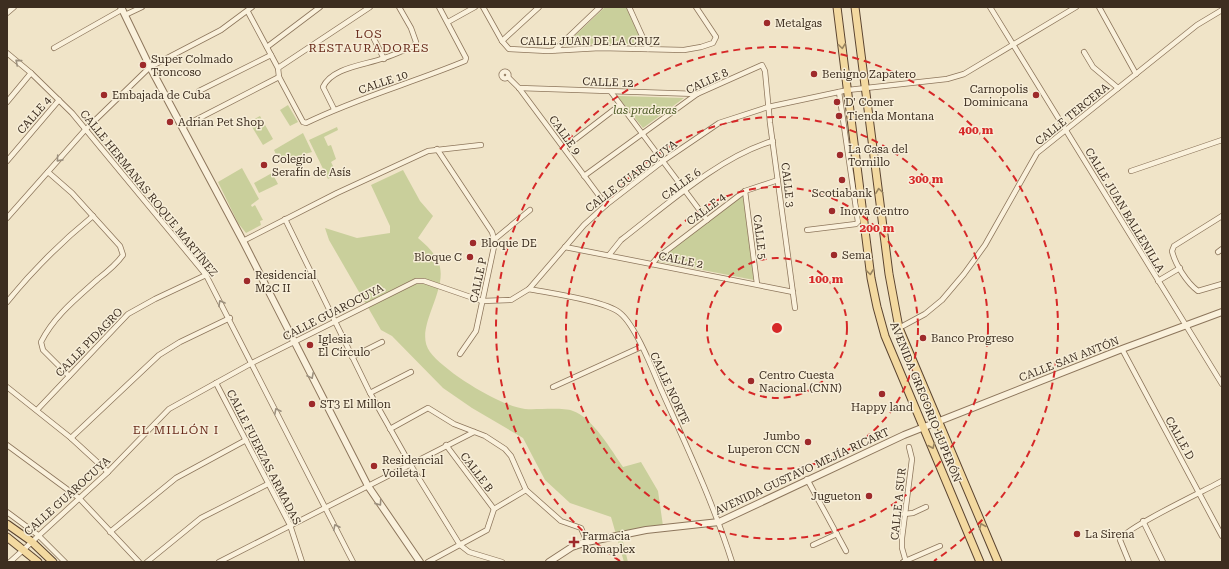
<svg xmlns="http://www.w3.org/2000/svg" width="1229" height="569" font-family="'Roboto Serif',serif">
	<rect width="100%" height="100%" fill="#f0e4c8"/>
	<!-- green -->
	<g fill="#c9cf9b">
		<polygon points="605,7 626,7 643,44 565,45"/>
		<polygon points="617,96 620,96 684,98 643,128"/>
		<polygon points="288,105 298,122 290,126 280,110"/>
		<polygon points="260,116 273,139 263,145 249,122"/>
		<polygon points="337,127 338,130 324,137 328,146 331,145 336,159 331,162 337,174 328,179 309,140"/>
		<polygon points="303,133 312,152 279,161 274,150"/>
		<polygon points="242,168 259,199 251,205 252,207 255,205 263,220 260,221 261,225 246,233 238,223 218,182"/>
		<path d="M 403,170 L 420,201 L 433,216 L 418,238 C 426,245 434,252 438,261 C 451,289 412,328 430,352 C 445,372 500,406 525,409 C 538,410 562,407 573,411 C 592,417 612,451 623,467 L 641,462 L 658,491 L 663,526 L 621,534 L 628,562 L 624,562 L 611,517 L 570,503 L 545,480 L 523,438 L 472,408 L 443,388 L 392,336 L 381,330 L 329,240 L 325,228 L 357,238 L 390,233 L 390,226 L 371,185 Z"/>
		<polygon points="272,173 278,184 259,193 254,183"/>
		<polygon points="743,195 754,280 656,261"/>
	</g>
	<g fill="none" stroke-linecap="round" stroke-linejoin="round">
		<!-- minor casing -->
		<g stroke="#8d765c" stroke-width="6">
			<g id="minor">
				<polyline points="483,7 502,41 509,49 548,51 600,48 684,50 701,47 713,43 716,37 696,7"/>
				<polyline points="629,7 648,49"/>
				<polyline points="990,7 1222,384"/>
				<polyline points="1099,7 1136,74"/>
				<path d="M 248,12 L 278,68 L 279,77 L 303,122 L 306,123 C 357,98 412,83 465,61 L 466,58 L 439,7"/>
				<polyline points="7,13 14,7"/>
				<polyline points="125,15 142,7"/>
				<polyline points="448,22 475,7"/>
				<polyline points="374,39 384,59"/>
				<polyline points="502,41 539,7"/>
				<polyline points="267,47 320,7"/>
				<polyline points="54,48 123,9"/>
				<polyline points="555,50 600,7"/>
				<polyline points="1084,52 1093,67 1118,88"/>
				<polyline points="7,53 31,73 72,113 206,275 353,562"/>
				<polyline points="278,68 370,7"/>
				<circle cx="505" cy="75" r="3.5"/>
				<polyline points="508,77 519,88 606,205"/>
				<polyline points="519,88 697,94"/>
				<polyline points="199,91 271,55"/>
				<polyline points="611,92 707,220"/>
				<polyline points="7,102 31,73"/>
				<path d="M 334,109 L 323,87 C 332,67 366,65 384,58 C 394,55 404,50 414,46 L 416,42 L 411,28 L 399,7"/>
				<polyline points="182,127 279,77"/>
				<polyline points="564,148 620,105"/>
				<polyline points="437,149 492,232 495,242 476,331 460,354"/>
				<polyline points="7,161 59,100"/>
				<polyline points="1131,171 1222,140"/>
				<path d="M 48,172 L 72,193 L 120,246 L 123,255 C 116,265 107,272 98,279 C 77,298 54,316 41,342 L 43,350 L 69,376"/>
				<polyline points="584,176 697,94 762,65 765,71 770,123 795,308"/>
				<polyline points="745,191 757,284"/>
				<path d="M 1222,216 L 1174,246 L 1172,251 C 1175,264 1187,283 1198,291 L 1222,284"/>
				<polyline points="7,218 85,130 150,67 221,30 252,7"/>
				<polyline points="285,219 370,393 410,464 460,545 469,552 502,562"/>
				<polyline points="807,230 856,224 858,222 839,92"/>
				<polyline points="495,239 530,210"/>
				<polyline points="243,241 337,193 428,151 481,145"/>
				<polyline points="565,247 793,292"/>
				<polyline points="1218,252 1222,249"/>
				<path d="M 609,255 L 621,240 C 664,207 720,156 773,141"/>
				<polyline points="652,264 657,258 745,191 778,180"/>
				<polyline points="1158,281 1180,268"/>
				<path d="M 529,289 C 549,293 606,301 620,313 C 635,325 652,368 660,387 C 686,445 713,502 732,562"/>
				<path d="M 7,302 C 33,270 61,242 93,216"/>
				<polyline points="899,328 925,314 942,300 964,274 985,245 1037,153 1197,25 1222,10"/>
				<polyline points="1122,349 1222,536"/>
				<polyline points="352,357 382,342"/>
				<polyline points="216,383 290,525 302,562"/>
				<polyline points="7,387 71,438 108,472"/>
				<polyline points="553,387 641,347"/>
				<polyline points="370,393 411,372"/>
				<polyline points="37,410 128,314 155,299 206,275"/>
				<polyline points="390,429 428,408 454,424 485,436 505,449 511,456 526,490 561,521 581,528 587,542"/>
				<polyline points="71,438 159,355 180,342 230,318"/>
				<polyline points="7,445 79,498 139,562"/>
				<polyline points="446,445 494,509"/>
				<polyline points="807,479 846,551"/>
				<polyline points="7,512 38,535 65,562"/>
				<polyline points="904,514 913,513 926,507"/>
				<polyline points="1143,521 1163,562"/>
				<polyline points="110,532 176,478 246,440"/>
				<polyline points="813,545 837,534"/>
				<polyline points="10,562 108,472 169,409 252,363 416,281 424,281 482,301 511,300 529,289 584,225 606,205 663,161 719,123 768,107 848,90 947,79 964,74 1076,7"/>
				<polyline points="147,562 201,518 268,484"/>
				<polyline points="219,562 474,432"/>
				<polyline points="428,562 487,530 494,509 526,490"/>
				<polyline points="903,562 940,546"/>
				<polyline points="906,562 902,548 902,538 912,459 909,447"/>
				<path d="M 1129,562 L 1120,540 C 1121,530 1208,489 1222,481"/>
			</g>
		</g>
		<!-- tertiary casing -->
		<g stroke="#8d765c" stroke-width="8">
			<g id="tertiary">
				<polyline points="121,7 150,67 243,241 368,486 420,562"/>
				<polyline points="549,562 572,547 587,542 646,530 719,522 904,435 1122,349 1222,312"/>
			</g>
		</g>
		<!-- primary casing -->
		<g stroke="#5b4430" stroke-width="9">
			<g id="primary">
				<polyline points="837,7 871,278 877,307 885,336 980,562"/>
				<polyline points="855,7 889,274 899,328 998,562"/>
				<polyline points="7,524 31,541 53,562"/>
				<polyline points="7,537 38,562"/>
			</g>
		</g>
		<!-- minor -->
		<use href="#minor" stroke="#faf1dc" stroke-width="4.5"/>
		<!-- tertiary -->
		<use href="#tertiary" stroke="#faf1dc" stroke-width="6"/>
		<!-- primary -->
		<use href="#primary" stroke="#f3d9a0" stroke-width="7"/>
	</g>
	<!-- one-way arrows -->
	<defs><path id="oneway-chevron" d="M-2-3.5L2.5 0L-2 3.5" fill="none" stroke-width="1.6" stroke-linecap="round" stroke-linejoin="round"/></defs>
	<g stroke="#988460">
		<use href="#oneway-chevron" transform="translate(842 46) rotate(82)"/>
		<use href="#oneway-chevron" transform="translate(879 191) rotate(-97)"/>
		<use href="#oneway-chevron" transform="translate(870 272) rotate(83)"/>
		<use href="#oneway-chevron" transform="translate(932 446) rotate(67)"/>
		<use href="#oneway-chevron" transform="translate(982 526) rotate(-113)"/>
	</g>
	<g stroke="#9c907e">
		<use href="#oneway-chevron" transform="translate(18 62) rotate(-140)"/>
		<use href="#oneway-chevron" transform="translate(59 159) rotate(132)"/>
		<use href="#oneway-chevron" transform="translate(221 303) rotate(-119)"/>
		<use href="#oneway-chevron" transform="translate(311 376) rotate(63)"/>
		<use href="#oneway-chevron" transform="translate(277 411) rotate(-117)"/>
		<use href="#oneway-chevron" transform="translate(379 503) rotate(55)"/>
		<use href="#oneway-chevron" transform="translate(336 527) rotate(-116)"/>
	</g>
	<!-- distance rings -->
	<g fill="none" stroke="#d62828" stroke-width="2" stroke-dasharray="7 5">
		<circle cx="777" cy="328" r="70"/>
		<circle cx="777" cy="328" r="141"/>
		<circle cx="777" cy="328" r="211"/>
		<path d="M620 561A281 281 0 1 1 934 561"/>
	</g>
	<!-- markers -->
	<g fill="#9e2a2b" stroke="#f7eed8" stroke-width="1.5">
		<circle cx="767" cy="23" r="4"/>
		<circle cx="143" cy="65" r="4"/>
		<circle cx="814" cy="74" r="4"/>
		<circle cx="104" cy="95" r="4"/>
		<circle cx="1036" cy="95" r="4"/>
		<circle cx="837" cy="102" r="4"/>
		<circle cx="839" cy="116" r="4"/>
		<circle cx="170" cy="122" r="4"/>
		<circle cx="840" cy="155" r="4"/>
		<circle cx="264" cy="165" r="4"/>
		<circle cx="842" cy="180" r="4"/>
		<circle cx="832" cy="211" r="4"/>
		<circle cx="473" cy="243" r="4"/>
		<circle cx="834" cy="255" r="4"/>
		<circle cx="470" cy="257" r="4"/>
		<circle cx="247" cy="281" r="4"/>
		<circle cx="923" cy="338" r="4"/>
		<circle cx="310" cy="345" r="4"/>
		<circle cx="751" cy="381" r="4"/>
		<circle cx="882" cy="394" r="4"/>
		<circle cx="312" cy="404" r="4"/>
		<circle cx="808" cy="442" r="4"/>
		<circle cx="374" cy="466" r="4"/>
		<circle cx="869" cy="496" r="4"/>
		<circle cx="1077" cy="534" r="4"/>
		<path d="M572 536h4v4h4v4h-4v4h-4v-4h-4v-4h4z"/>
	</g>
	<g text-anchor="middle" stroke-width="3" stroke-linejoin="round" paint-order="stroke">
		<!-- poi labels -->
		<g font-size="11" fill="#3d2e20" stroke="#f7eed8" text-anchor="start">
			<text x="775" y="27">Metalgas</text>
			<text x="151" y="63">Super Colmado<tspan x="151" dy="13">Troncoso</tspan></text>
			<text x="822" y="78">Benigno Zapatero</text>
			<text x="1028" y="93" text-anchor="end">Carnopolis<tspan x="1028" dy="13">Dominicana</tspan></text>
			<text x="112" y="99">Embajada de Cuba</text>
			<text x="845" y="106">D' Comer</text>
			<text x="847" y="120">Tienda Montana</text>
			<text x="178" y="126">Adrian Pet Shop</text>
			<text x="848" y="153">La Casa del<tspan x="848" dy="13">Tornillo</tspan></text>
			<text x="272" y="163">Colegio<tspan x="272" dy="13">Serafín de Asís</tspan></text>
			<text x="842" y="197" text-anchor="middle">Scotiabank</text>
			<text x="840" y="215">Inova Centro</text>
			<text x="481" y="247">Bloque DE</text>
			<text x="842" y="259">Sema</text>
			<text x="462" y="261" text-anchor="end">Bloque C</text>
			<text x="255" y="279">Residencial<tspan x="255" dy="13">M2C II</tspan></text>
			<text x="931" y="342">Banco Progreso</text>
			<text x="318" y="343">Iglesia<tspan x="318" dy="13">El Círculo</tspan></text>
			<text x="759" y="379">Centro Cuesta<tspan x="759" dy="13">Nacional (CNN)</tspan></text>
			<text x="320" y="408">ST3 El Millon</text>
			<text x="882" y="411" text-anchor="middle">Happy land</text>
			<text x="800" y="440" text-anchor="end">Jumbo<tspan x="800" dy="13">Luperon CCN</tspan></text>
			<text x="382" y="464">Residencial<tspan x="382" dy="13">Voileta I</tspan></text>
			<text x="861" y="500" text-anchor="end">Jugueton</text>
			<text x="1085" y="538">La Sirena</text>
			<text x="582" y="540">Farmacia<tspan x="582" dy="13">Romaplex</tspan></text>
		</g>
		<!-- street labels -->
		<g font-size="11" fill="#3d2e20" stroke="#f7eed8">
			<text x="590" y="45">CALLE JUAN DE LA CRUZ</text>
			<text transform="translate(707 81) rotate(-25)" y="4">CALLE 8</text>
			<text transform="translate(383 82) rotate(-19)" y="4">CALLE 10</text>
			<text transform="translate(608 82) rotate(2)" y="4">CALLE 12</text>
			<text transform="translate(1072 114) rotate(-39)" y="4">CALLE TERCERA</text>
			<text transform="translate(34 115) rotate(-49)" y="4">CALLE 4</text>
			<text transform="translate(565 135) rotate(54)" y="4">CALLE 9</text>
			<text transform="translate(631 176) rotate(-37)" y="4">CALLE GUAROCUYA</text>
			<text transform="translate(681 184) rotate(-36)" y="4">CALLE 6</text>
			<text transform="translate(788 185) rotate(83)" y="4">CALLE 3</text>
			<text transform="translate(149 193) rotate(51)" y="4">CALLE HERMANAS ROQUE MARTÍNEZ</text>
			<text transform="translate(706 209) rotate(-37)" y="4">CALLE 4</text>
			<text transform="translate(1125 210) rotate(59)" y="4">CALLE JUAN BALLENILLA</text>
			<text transform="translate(760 237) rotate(83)" y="4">CALLE 5</text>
			<text transform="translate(681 260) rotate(11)" y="4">CALLE 2</text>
			<text transform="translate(478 280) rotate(-78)" y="4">CALLE P</text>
			<text transform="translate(333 312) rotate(-27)" y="4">CALLE GUAROCUYA</text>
			<text transform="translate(89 342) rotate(-46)" y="4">CALLE PIDAGRO</text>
			<text transform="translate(1069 359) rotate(-21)" y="4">CALLE SAN ANTÓN</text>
			<text transform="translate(670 388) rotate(65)" y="4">CALLE NORTE</text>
			<text transform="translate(926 402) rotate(68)" y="4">AVENIDA GREGORIO LUPERÓN</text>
			<text transform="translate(1180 438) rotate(61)" y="4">CALLE D</text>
			<text transform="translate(264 457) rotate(63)" y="4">CALLE FUERZAS ARMADAS</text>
			<text transform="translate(802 471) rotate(-25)" y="4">AVENIDA GUSTAVO MEJÍA RICART</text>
			<text transform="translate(477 472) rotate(53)" y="4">CALLE B</text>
			<text transform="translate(67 496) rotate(-42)" y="4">CALLE GUAROCUYA</text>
			<text transform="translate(898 504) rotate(-84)" y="4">CALLE A SUR</text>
		</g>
		<!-- park labels -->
		<g font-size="11" font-style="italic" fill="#4d5a26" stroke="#f7eed8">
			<text x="645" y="114">las praderas</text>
		</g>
		<!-- neighbourhood labels -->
		<g font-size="12" letter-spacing="1" fill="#6b2e1e" stroke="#f7eed8">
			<text x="369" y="38">LOS<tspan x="369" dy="14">RESTAURADORES</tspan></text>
			<text x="176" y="434">EL MILLÓN I</text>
		</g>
	</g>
	<circle cx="777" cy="328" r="6" fill="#d62828" stroke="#f7eed8" stroke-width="2"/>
	<g font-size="12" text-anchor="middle" font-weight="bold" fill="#d62828" stroke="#f7eed8" stroke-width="3" stroke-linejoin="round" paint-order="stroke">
		<text x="976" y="134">400 m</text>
		<text x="926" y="183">300 m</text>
		<text x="877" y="232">200 m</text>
		<text x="826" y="283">100 m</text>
	</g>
	<!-- border -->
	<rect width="1229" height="569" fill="none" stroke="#3d2e20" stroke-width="16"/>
</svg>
